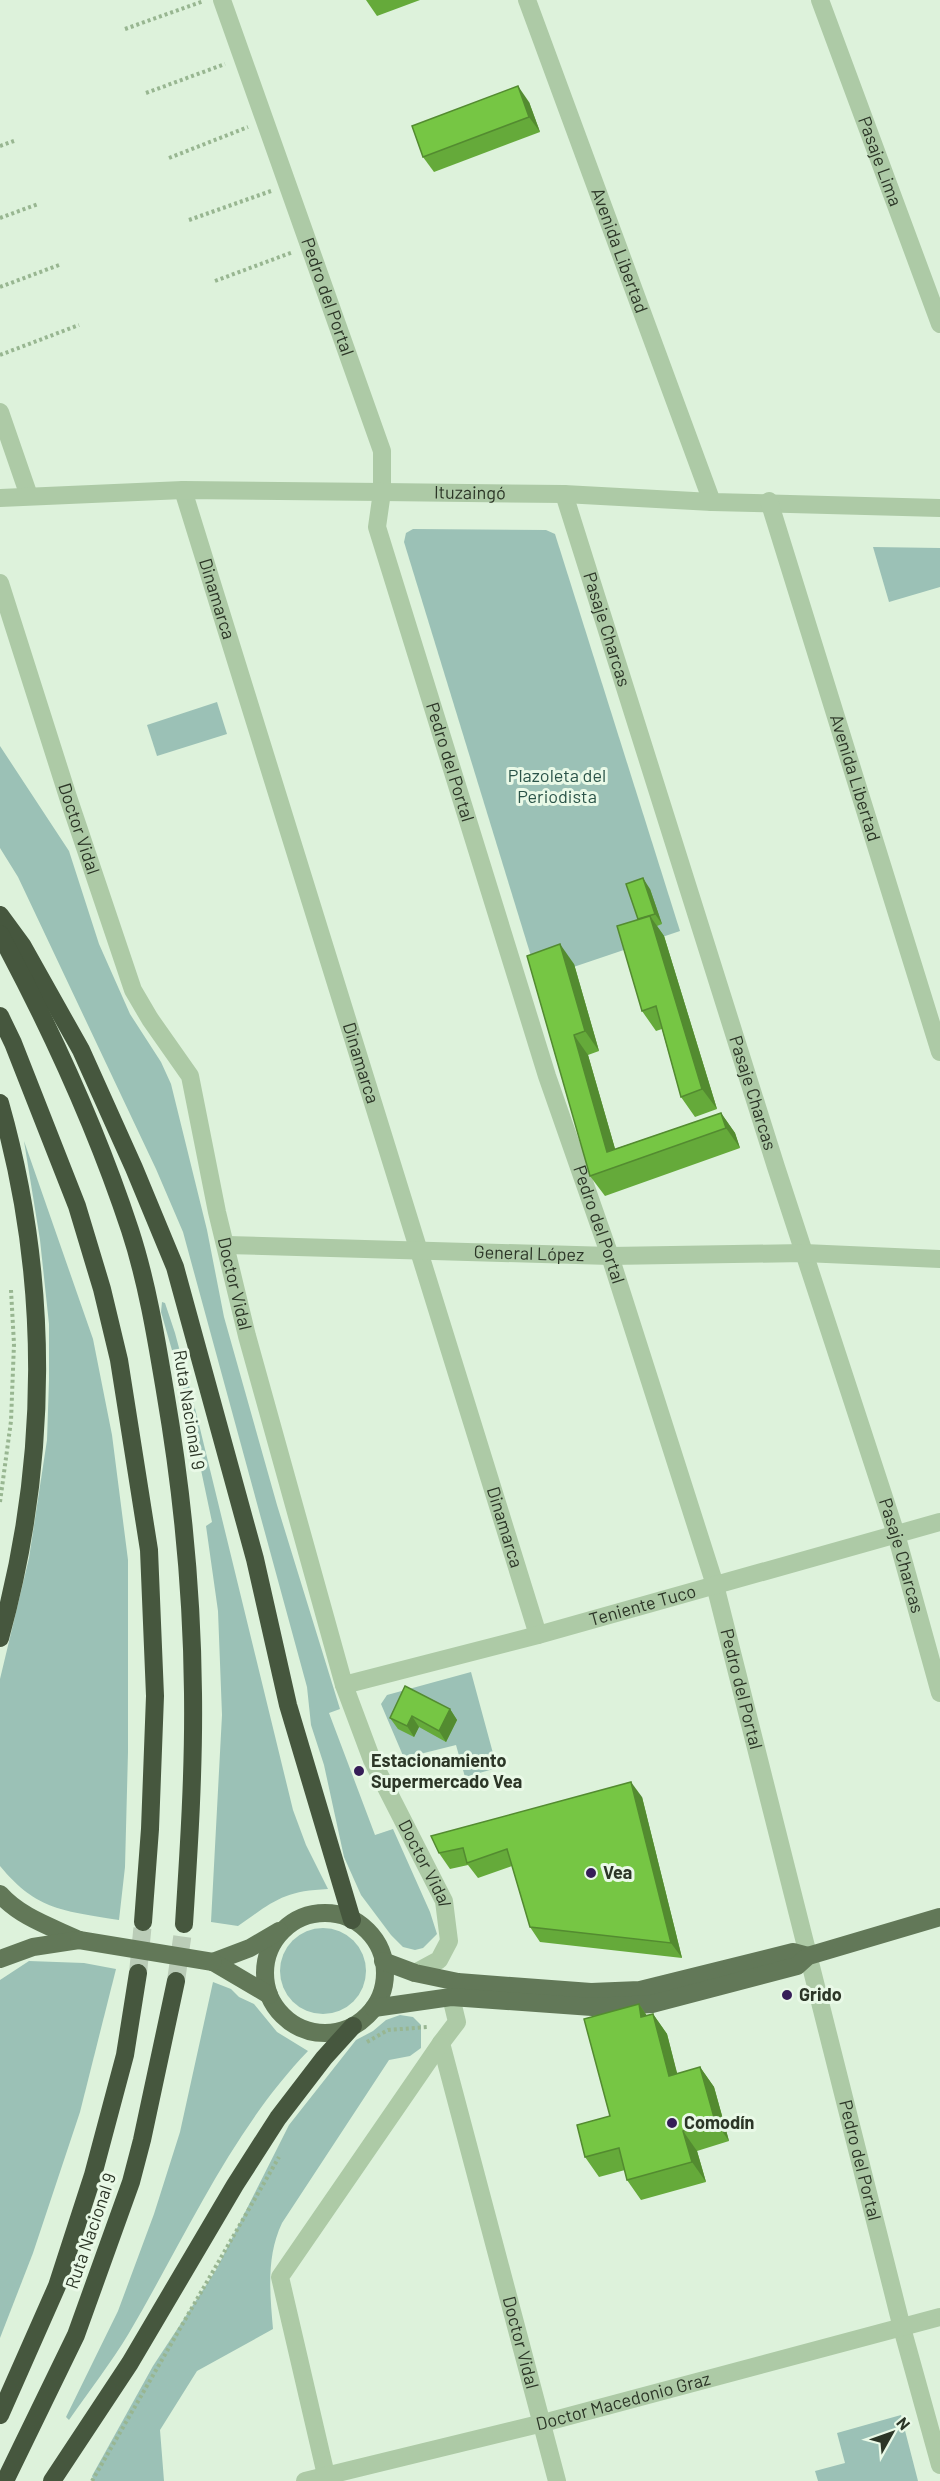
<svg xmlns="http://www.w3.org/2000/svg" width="940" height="2481" font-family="Barlow,sans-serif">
	<rect width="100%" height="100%" fill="#ddf2db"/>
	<!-- green -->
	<g fill="#9bc1b6">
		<polygon points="413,529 546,530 555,534 680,931 538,979 404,542 406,533"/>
		<polygon points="873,547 940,548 940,587 889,602"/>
		<polygon points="217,702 227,734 157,756 147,725"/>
		<polygon points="0,746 69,851 99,944 130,1014 161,1062 171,1084 207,1230 224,1317 277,1505 340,1709 329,1713 375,1835 393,1829 430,1912 437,1934 423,1948 415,1950 403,1947 391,1935 361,1895 344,1857 324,1765 311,1725 307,1687 183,1232 156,1169 18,877 0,848"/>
		<path d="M 24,1141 L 93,1339 L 112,1435 L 128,1560 L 128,1752 L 125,1867 L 119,1920 C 65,1911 37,1911 0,1866 L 0,1679 L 29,1558 L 47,1440 L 49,1380 L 49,1324 L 40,1240 Z"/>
		<path d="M 162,1302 L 165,1303 L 175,1333 L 194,1404 L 293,1810 L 306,1845 L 328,1889 C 283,1891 274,1901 238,1926 L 211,1922 L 222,1715 L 218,1611 L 206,1526 L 212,1522 L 186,1399 L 161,1312 Z"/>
		<polygon points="471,1672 497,1768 465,1777 456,1745 404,1758 381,1704 387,1695"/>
		<circle cx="323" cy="1971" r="43"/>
		<polygon points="29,1961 84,1963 116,1969 80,2112 33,2253 0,2338 0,1980"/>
		<path d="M 213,1982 L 231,1989 L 239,1997 L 254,2004 L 277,2032 L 308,2051 C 231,2131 185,2238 129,2333 C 111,2363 89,2391 69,2420 L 66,2417 L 118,2311 L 154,2214 L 180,2132 Z"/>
		<path d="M 400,2015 L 413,2017 L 421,2025 L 421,2048 L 410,2056 L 389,2060 L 282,2223 C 266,2257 270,2293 273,2329 L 197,2371 L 160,2430 L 164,2481 L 94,2481 L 92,2476 L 153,2366 L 216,2270 L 289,2125 L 356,2040 L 373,2031 L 386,2020 Z"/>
		<polygon points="901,2415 918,2481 818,2481 815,2471 845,2463 837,2433"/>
	</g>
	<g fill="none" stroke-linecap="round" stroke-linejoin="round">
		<!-- highway-tunnel -->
		<g stroke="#baccb7" stroke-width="18" stroke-dasharray="18 9" stroke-linecap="butt">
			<polyline points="138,1973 143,1922"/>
			<polyline points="176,1981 184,1924"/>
		</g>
		<!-- path -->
		<g stroke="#98b691" stroke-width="4" stroke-dasharray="3 3" stroke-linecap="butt">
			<polyline points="125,29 204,1"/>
			<polyline points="146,93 225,64"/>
			<polyline points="0,146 14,141"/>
			<polyline points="169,158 248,127"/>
			<polyline points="0,218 38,204"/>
			<polyline points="189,220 271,191"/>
			<polyline points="215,281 293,252"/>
			<polyline points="0,287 59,265"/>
			<polyline points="0,355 79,325"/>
			<polyline points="0,1502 11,1421 14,1344 11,1290"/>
			<polyline points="367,2042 388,2030 428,2027"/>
			<polyline points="92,2481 279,2157"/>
		</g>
		<!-- minor -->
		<g stroke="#adcaa6" stroke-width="18">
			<path id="s1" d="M 222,0 L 382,451 L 382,492 L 377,527 L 547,1076 L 610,1256 L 715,1585 L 902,2328 L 940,2465"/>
			<path id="s2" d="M 527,0 L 712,502"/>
			<path id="s3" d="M 820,0 L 940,324"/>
			<polyline points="0,412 29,496"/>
			<path id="s4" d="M 183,490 L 538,1635"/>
			<path id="s5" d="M 564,494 L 776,1167 L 896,1534 L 940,1693"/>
			<path id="s6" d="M 0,498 L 183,490 L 382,492 L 564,494 L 712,502 L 940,508"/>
			<path id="s7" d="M 769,501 L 940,1052"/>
			<path id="s8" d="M 0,583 L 68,797 L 133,990 L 150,1019 L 190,1076 L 217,1212 L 247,1336 L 344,1685 L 372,1760 L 444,1901 L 449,1941 L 439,1960 L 415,1973"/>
			<path id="s9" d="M 226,1245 L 610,1256 L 804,1253 L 940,1259"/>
			<path id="s10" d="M 344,1685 L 538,1635 L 940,1522"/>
			<path id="s11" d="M 451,1997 L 457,2022 L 441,2043 L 557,2481"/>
			<polyline points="326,2475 280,2277 441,2043"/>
			<path id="s12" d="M 305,2481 L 543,2423 L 940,2317"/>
		</g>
		<!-- major -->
		<g stroke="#627858" stroke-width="18">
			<path d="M 0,1894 C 20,1917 52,1927 79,1940"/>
			<circle cx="325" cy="1973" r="60"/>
			<polyline points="0,1959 33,1947 79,1940"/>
			<polyline points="383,1961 415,1973 458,1982 591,1992 640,1990 793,1952 808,1956"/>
			<polyline points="213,1962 250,1948 279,1931"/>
			<polyline points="213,1962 269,1995"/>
			<polyline points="374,2008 451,1997 592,2007 652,2004 797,1966 808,1956 940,1917"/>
		</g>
		<!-- highway -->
		<g stroke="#46573e" stroke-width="18">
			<polyline points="0,915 22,945 81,1050 134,1168 175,1267 255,1559 288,1705 352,1920"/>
			<path d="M 0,934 C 51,1029 96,1127 130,1230 C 147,1282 156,1337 165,1391 C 182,1490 192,1591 193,1693 C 194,1770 189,1847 184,1924"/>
			<polyline points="0,1016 13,1043 77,1206 102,1289 119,1360 149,1550 155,1696 150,1829 143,1922"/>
			<path d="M 0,1103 C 50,1279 49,1461 0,1638"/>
			<polyline points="0,2415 57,2286 93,2175 125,2055 138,1973"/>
			<polyline points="5,2481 76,2335 131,2182 142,2140 176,1981"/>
			<polyline points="52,2481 130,2363 235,2185 278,2118 324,2058 353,2026"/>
		</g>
		<!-- major-bridge -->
		<polyline stroke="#627858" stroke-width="18" points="79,1940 213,1962"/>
	</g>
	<!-- wall -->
	<g fill="#65aa3a">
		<polygon points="366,0 420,0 377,16"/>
		<polygon points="529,102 540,132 434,172 423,157"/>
		<polygon points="650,889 662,924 657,926 664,936 717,1109 695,1117 681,1097 662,1029 656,1031 642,1011 638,919"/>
		<polygon points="527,956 574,964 599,1051 588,1055 615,1149 721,1113 735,1133 740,1148 605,1196 590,1176"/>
		<polygon points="450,1709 457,1720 446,1742 419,1727 414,1737 398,1729 390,1718"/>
		<polygon points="642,1797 682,1958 540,1942 530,1927 512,1866 478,1878 468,1865 450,1869 439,1853"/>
		<polygon points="639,2004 647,2016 653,2014 667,2034 677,2074 700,2067 714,2087 729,2141 697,2151 706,2182 641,2200 627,2180 625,2170 599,2177 585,2157 610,2116"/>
	</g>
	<!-- shaded-wall -->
	<g fill="#538b30">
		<polygon points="518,86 529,102 540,132 529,117"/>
		<polygon points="643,878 650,889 662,924 655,914"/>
		<polygon points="650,916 664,936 717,1109 702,1089"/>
		<polygon points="560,944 574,964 599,1051 585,1031"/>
		<polygon points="574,1035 588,1055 620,1166 607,1152"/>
		<polygon points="721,1113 735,1133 740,1148 726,1128"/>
		<polygon points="450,1709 457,1720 446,1742 439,1731"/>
		<polygon points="412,1716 419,1727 414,1737 407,1726"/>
		<polygon points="631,1782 642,1797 682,1958 671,1943"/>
		<polygon points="639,2004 653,2025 641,2017"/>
		<polygon points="653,2014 667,2034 683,2096 669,2076"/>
		<polygon points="700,2067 714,2087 729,2141 715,2121"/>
		<polygon points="683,2131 697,2151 706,2182 692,2162"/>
	</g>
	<!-- building -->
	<g fill="#76c644" stroke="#538b30" stroke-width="1.5">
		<polygon points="518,86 529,117 423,157 412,126"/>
		<polygon points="643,878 655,914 638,919 626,884"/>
		<polygon points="650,916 702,1089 681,1097 656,1006 642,1011 617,926"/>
		<polygon points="560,944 585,1031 574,1035 607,1152 721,1113 726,1128 590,1176 527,956"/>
		<polygon points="405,1686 450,1709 439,1731 412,1716 407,1726 390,1718"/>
		<polygon points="631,1782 671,1943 530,1927 507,1849 467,1863 463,1848 439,1853 431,1836"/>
		<polygon points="639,2004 641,2017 653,2014 669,2076 700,2067 715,2121 683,2131 692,2162 627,2180 619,2148 585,2157 577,2125 610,2116 584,2019"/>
	</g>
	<!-- markers -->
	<g fill="#361d58" stroke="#e9f9e7" stroke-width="2">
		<circle cx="359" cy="1771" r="6"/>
		<circle cx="591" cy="1873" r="6"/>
		<circle cx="787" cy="1995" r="6"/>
		<circle cx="672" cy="2123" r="6"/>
	</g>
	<g text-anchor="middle" stroke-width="6" stroke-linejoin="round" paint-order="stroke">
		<!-- street labels -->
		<g font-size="18" fill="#2c3627" stroke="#e9f9e7">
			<text dy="6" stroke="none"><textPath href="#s3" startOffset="172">Pasaje Lima</textPath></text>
			<text dy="6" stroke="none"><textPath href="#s2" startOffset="267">Avenida Libertad</textPath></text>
			<text dy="6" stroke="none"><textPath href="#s1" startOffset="315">Pedro del Portal</textPath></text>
			<text dy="6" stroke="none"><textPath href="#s6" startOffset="470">Ituzaingó</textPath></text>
			<text dy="6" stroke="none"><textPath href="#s4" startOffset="114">Dinamarca</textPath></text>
			<text dy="6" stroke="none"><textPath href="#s5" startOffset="142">Pasaje Charcas</textPath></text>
			<text dy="6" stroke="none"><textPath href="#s1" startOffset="801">Pedro del Portal</textPath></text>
			<text dy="6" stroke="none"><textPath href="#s7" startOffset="290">Avenida Libertad</textPath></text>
			<text dy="6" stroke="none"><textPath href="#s8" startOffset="258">Doctor Vidal</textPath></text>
			<text dy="6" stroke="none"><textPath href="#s4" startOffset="600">Dinamarca</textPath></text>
			<text dy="6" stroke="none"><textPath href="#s5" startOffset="628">Pasaje Charcas</textPath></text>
			<text dy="6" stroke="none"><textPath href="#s1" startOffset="1287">Pedro del Portal</textPath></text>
			<text dy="6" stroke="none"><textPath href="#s9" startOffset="303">General López</textPath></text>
			<text dy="6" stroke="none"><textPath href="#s8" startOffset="744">Doctor Vidal</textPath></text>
			<text transform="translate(189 1410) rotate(81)" y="6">Ruta Nacional 9</text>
			<text dy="6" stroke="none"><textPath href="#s4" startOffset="1086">Dinamarca</textPath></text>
			<text dy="6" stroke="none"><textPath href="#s5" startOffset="1114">Pasaje Charcas</textPath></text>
			<text dy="6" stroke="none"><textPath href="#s10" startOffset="309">Teniente Tuco</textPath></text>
			<text dy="6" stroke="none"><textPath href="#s1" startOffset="1773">Pedro del Portal</textPath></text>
			<text dy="6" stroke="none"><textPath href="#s8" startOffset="1356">Doctor Vidal</textPath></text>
			<text dy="6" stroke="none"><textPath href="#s1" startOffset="2259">Pedro del Portal</textPath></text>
			<text transform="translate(91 2231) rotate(-71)" y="6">Ruta Nacional 9</text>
			<text dy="6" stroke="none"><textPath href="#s11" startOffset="362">Doctor Vidal</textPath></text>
			<text dy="6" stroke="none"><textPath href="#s12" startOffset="328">Doctor Macedonio Graz</textPath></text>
		</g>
		<!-- park labels -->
		<g font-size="18" fill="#2b5449" stroke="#e9f9e7">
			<text x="557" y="782">Plazoleta del<tspan x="557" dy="21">Periodista</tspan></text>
		</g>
		<!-- poi labels -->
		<g font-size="18" font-weight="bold" fill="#2c3627" stroke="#e9f9e7" text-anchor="start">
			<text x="371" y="1767">Estacionamiento<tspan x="371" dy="21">Supermercado Vea</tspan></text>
			<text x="603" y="1879">Vea</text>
			<text x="799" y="2001">Grido</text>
			<text x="684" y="2129">Comodín</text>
		</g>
	</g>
	<!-- north arrow -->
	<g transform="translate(892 2433) rotate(50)" stroke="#e9f9e7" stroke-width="4.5" paint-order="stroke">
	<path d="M0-4.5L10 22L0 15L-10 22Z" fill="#2c3627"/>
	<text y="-9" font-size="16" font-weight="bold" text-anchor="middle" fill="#2c3627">N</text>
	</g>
</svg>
